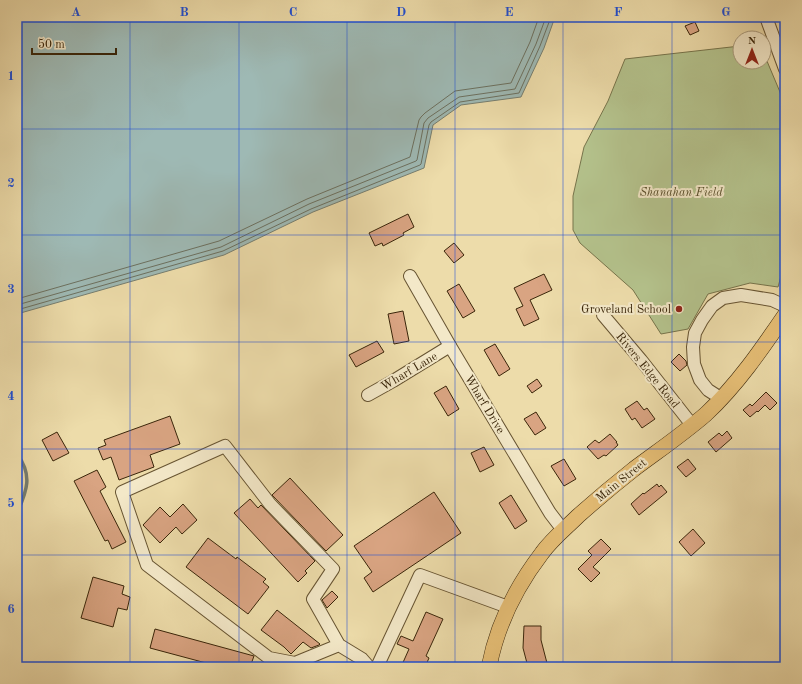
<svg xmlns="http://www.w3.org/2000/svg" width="802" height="684" font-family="'Old Standard TT',serif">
	<rect width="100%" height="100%" fill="#eddcaa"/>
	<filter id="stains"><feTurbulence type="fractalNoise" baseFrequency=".005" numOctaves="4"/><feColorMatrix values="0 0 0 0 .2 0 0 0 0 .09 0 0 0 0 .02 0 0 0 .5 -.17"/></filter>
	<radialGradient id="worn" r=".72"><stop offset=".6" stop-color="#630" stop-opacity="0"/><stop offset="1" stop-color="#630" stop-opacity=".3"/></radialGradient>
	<!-- green -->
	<polygon fill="#b4c28c" stroke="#77744b" points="740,46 740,62 764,62 764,54 780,92 785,112 785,262 778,287 750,283 708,294 688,329 661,334 633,290 580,243 573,230 573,196 584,147 608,101 625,59"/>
	<!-- water -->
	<polygon fill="#9eb9b4" stroke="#767e70" points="17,17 555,17 544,48 521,97 461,105 433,125 424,168 313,212 224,255 17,314"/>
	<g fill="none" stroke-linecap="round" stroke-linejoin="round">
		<!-- shore -->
		<g stroke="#6c705f" stroke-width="1">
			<polyline points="17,299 219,241 307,199 410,157 419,120 421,117 425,113 455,91 511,83 530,42 539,17"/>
			<polyline points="17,305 221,247 309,204 416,161 417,160 424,123 428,118 459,97 515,89 536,44 546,17"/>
			<polyline points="17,310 223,251 311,209 420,165 421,164 429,125 431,122 460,102 519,93 540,46 551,17"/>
		</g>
		<!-- stream -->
		<path stroke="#767e70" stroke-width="3.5" d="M 17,454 C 33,475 27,491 17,513"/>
	</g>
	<!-- building -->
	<g fill="#d9a482" stroke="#3a260a">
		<polygon points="695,22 699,31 690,35 685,26"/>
		<polygon points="408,214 414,227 403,233 404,235 383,246 382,243 375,246 369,233"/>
		<polygon points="454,243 464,255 454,263 444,251"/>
		<polygon points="544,274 552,290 530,300 539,319 524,326 516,309 523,306 514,288"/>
		<polygon points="459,284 475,311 463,318 447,291"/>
		<polygon points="403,311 409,341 394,344 388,314"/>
		<polygon points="377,341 384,352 356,367 349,355"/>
		<polygon points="495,344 510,369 499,376 484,350"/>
		<polygon points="679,354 686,361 687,365 680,371 671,362"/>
		<polygon points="537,379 542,386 532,393 527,386"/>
		<polygon points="446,386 459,409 448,416 434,393"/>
		<polygon points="766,392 777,403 770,410 765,405 758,412 757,411 750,417 743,410 750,404 752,406"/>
		<polygon points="637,401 644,410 647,408 655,419 642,428 635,418 632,420 625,409"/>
		<polygon points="536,412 546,428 535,435 524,419"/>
		<polygon points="170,416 180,444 150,455 154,467 119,480 111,457 103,460 98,448 106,445 104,440"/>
		<polygon points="727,431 732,438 716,452 708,442 719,433 722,436"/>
		<polygon points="57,432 69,453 53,461 42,440"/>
		<polygon points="610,434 617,442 616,442 618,445 606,456 604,455 598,459 587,447 595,440 599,443"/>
		<polygon points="484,447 494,465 480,472 471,453"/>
		<polygon points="564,459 576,479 564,486 551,466"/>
		<polygon points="688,459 696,469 686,477 677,467"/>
		<polygon points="97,470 106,487 100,491 126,542 112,549 108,540 105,541 74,481"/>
		<polygon points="290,478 343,535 326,551 272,495"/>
		<polygon points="657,484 659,487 661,485 667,492 639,515 631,504 643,493 644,494"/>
		<polygon points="434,492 461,533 373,592 364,578 372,572 354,546"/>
		<polygon points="511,495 527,521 515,529 499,503"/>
		<polygon points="250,499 258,508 261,505 315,561 305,571 307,573 298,582 234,513"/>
		<polygon points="183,504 197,520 182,534 176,527 160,543 143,525 160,507 170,517"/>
		<polygon points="693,529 705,543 691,556 679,542"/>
		<polygon points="208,538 236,559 237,557 266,579 263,582 269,587 248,614 186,567"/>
		<polygon points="601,539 611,549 593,567 600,573 591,582 578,569 592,555 588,551"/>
		<polygon points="93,577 124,586 122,594 130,597 127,610 118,608 113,627 81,618"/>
		<polygon points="332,591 338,597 327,608 322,600"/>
		<polygon points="277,610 320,644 319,645 311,648 303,642 291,654 284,647 261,630"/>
		<polygon points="426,612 443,619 426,656 429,658 425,667 401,667 409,649 397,644 401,636 413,641"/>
		<polygon points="524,626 541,626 541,640 548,667 528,667 523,648"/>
		<polygon points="155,629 254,656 250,667 221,667 150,648"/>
	</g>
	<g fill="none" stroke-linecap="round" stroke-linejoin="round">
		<!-- minor casing -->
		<g stroke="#675432" stroke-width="14">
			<g id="minor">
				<polyline points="766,17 785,69"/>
				<polyline points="410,276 450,346 550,513 563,530"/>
				<polyline points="603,315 641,360 692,425"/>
				<polyline points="368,395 393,381 450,346"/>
				<polyline points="722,399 708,390 700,380 694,364 693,347 695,333 702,320 712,306 723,298 741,295 772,300 785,306"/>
				<polyline points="339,645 295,663 269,658 147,565 122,492 225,446 270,504 333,569 313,599 339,645 362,659 369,667"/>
				<polyline points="377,667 420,575 508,607"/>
			</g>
		</g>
		<!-- major casing -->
		<g stroke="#3a260a" stroke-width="16">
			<path id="major" d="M 489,667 C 497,625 516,587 542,553 C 552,539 566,528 578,516 C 596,500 615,484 634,469 C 658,451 683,434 706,414 C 737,385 761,350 785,315"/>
		</g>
		<!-- minor -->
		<use href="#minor" stroke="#f3e8c8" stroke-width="12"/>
		<!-- major -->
		<use href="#major" stroke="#e6be75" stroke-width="15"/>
	</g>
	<!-- grid -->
	<path fill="none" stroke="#1d4ed8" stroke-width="1" stroke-opacity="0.55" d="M 130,17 L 130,667M 239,17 L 239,667M 347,17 L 347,667M 455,17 L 455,667M 563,17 L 563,667M 672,17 L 672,667M 17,129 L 785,129M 17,235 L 785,235M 17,342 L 785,342M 17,449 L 785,449M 17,555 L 785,555"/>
	<!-- markers -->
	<circle fill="#8f2418" stroke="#f3e8c8" stroke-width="1.5" cx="679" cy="309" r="4"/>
	<g text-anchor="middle" stroke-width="4" stroke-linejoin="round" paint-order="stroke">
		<!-- park labels -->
		<g font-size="12" font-style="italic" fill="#584d2a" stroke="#f3e8c8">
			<text x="681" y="196">Shanahan Field</text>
		</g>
		<!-- poi labels -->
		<g font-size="12" fill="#3a260a" stroke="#f3e8c8" text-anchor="end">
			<text x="671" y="313">Groveland School</text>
		</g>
		<!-- street labels -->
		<g font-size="12" fill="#3a260a" stroke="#f3e8c8">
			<text transform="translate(648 370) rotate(51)" y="4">Rivers Edge Road</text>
			<text transform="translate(409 371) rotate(-31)" y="4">Wharf Lane</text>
			<text transform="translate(485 404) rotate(59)" y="4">Wharf Drive</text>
			<text transform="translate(621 480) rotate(-39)" y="4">Main Street</text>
		</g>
	</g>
	<!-- margin -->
	<rect width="802" height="684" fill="none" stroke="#eddcaa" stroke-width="44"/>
	<!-- north arrow -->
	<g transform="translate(752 50)"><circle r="19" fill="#f3e8c8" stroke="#a99a7c"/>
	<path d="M0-3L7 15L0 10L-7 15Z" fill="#8f2418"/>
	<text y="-6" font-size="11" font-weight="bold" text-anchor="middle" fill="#3a260a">N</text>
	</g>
	<!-- scale -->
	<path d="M32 48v6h84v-6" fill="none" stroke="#3a260a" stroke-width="2"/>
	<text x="38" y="48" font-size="12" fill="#3a260a" stroke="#f3e8c8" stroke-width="3" paint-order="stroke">50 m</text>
	<rect x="22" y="22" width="758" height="640" fill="none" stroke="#1d4ed8" stroke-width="1.5"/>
	<g font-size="13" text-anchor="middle" font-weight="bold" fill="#1d4ed8">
		<text x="76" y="16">A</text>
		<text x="184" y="16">B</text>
		<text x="293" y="16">C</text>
		<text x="401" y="16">D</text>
		<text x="509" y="16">E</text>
		<text x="618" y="16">F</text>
		<text x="726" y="16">G</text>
		<text x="11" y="80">1</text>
		<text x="11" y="187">2</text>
		<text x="11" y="293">3</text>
		<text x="11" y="400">4</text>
		<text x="11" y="507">5</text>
		<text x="11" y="613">6</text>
	</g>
	<rect width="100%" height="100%" filter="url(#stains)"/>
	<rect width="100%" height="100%" fill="url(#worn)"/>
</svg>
